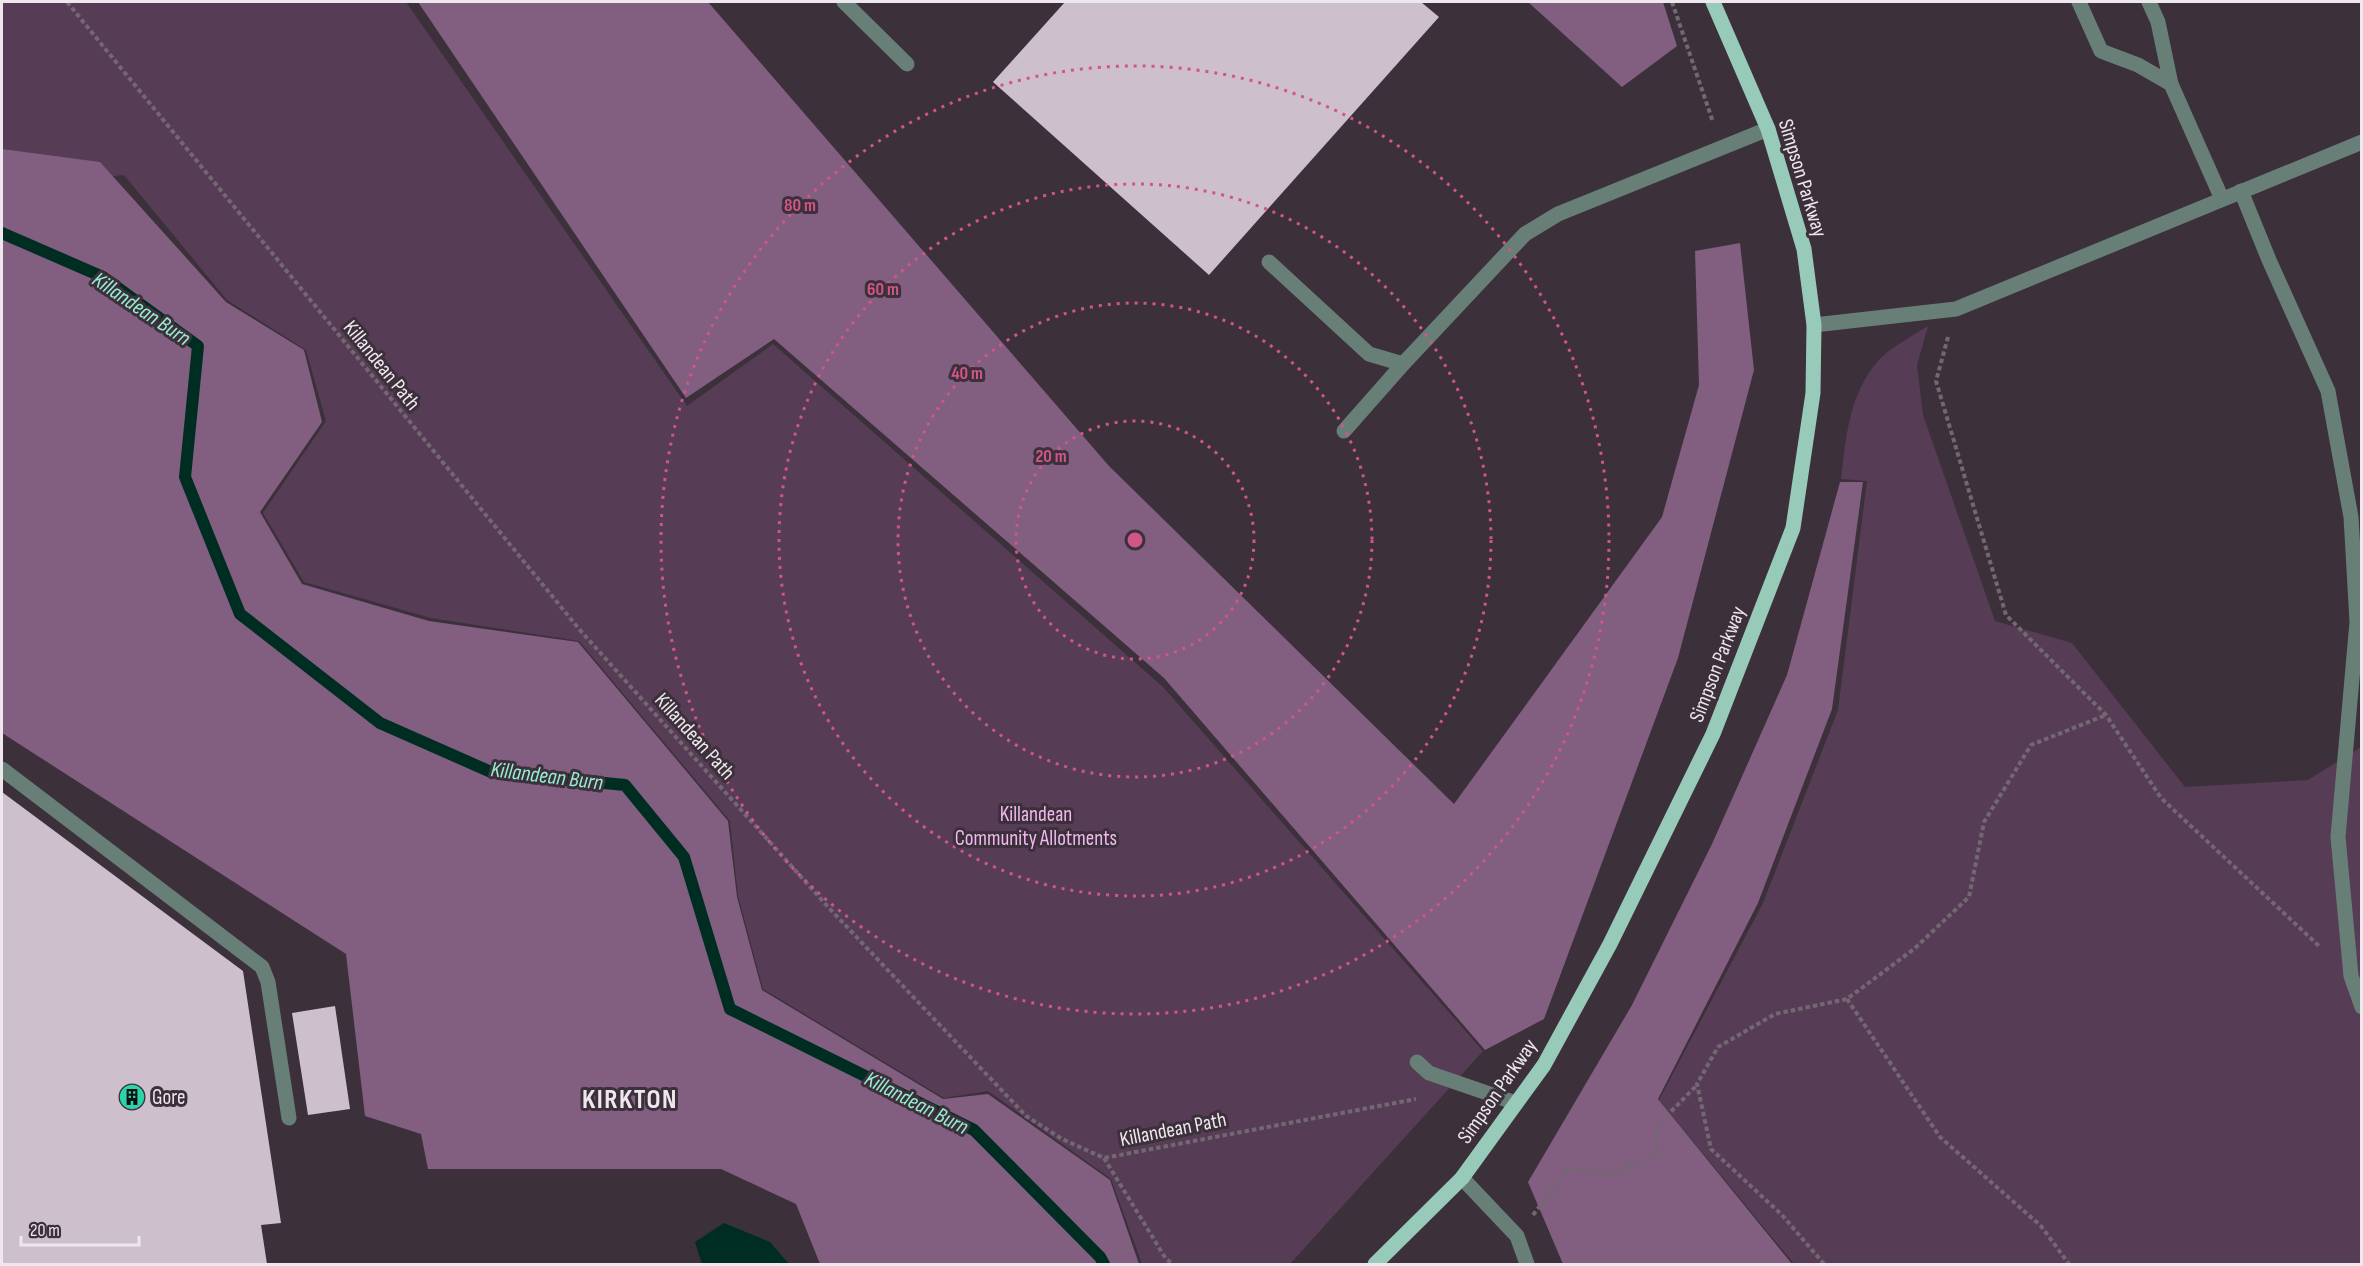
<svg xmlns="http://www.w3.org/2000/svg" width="2363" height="1266" font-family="'Sofia Sans Condensed',sans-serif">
	<rect width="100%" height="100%" fill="#3c303b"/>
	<!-- green -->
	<g fill="#573c55">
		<polygon points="2,2 406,2 687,406 773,344 1163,687 1483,1051 1290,1264 1142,1264 1111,1179 988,1091 944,1098 763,989 738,896 730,821 579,641 431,618 304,582 263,513 326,421 306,350 227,300 124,175 2,188"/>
		<path d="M 1928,326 L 1917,365 L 1923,415 L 1995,621 L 2072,643 L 2185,787 L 2308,780 L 2361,747 L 2361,1264 L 1794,1264 L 1659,1100 L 1763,903 L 1838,710 L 1867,481 L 1841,479 C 1846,436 1849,395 1878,361 C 1889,348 1913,336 1928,326 Z"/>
	</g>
	<!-- forest -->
	<g fill="#825e80">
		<polygon points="418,2 708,2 1109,466 1454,804 1662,517 1699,385 1695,251 1740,243 1754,370 1678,658 1544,1019 1485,1050 1164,678 774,339 686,398"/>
		<polygon points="1528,2 1663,2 1677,46 1622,87"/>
		<polygon points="2,149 100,162 226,302 304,350 322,422 260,512 302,584 429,621 578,642 728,821 737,897 762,990 943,1099 988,1094 1110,1180 1139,1264 820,1264 796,1204 721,1169 428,1169 421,1134 365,1116 346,954 2,733"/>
		<polygon points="1840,482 1863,482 1832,709 1758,903 1658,1099 1792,1264 1563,1264 1528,1182 1632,1005 1712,844 1787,675"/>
	</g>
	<!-- water -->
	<polygon fill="#002d22" points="724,1223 770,1242 789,1264 702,1264 695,1242"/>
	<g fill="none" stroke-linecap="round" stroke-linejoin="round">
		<!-- stream -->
		<polyline stroke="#002d22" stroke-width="12" points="2,233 103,277 198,346 185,477 240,614 380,723 491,772 625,785 684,857 730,1009 974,1130 1100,1257 1104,1264"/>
	</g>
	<!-- building -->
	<g fill="#cebfcd">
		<polygon points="1065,2 1421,2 1439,17 1209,275 993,82"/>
		<polygon points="2,792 243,971 281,1223 261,1225 267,1264 2,1264"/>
		<polygon points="335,1006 350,1109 308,1115 292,1013"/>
	</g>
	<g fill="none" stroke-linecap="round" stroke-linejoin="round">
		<!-- path -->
		<g stroke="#736872" stroke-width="4" stroke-dasharray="4.5 3" stroke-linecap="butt">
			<polyline points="67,2 579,629 829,908 1026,1116 1062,1139 1104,1158 1416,1099"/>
			<polyline points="1672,2 1713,122"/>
			<polyline points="1948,337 1936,381 2006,615 2106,715 2161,798 2319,946"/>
			<polyline points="1847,999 1940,1137 2041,1226 2069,1264"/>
			<polyline points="1104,1158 1166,1259 1173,1264"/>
			<polyline points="1533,1215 1569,1168 1609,1175 1658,1155 1656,1127 1697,1085"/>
			<polyline points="1824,1264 1782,1215 1711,1149 1697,1084 1718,1047 1775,1014 1847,999 1914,949 1969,897 1984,822 2031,745 2106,715"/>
		</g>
		<!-- minor -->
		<g stroke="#687f77" stroke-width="15">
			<polyline points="844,2 907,64"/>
			<polyline points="2079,2 2101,51 2138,65 2171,84"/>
			<polyline points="2149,2 2158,22 2171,84 2222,199"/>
			<polyline points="2241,191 2269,260 2328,391 2351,517 2357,622 2338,837 2351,976 2362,1007"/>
			<polyline points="1269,262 1369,354 1403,364"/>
			<polyline points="1814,325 1956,309 2362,142"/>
			<polyline points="1344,431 1403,364 1525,234 1558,214 1768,129"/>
			<polyline points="2,769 262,967 268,982 289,1118"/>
			<polyline points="1417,1062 1429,1073 1516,1103"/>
			<polyline points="1462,1178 1517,1236 1527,1264"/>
		</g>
		<!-- major -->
		<polyline stroke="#98cab9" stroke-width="15" points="1375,1264 1462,1178 1544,1065 1610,944 1713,734 1793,528 1813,393 1814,325 1804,249 1768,129 1713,2"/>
	</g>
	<!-- distance rings -->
	<g fill="none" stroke="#d05687" stroke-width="3" stroke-dasharray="3 6">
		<circle cx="1135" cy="540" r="119"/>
		<circle cx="1135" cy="540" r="237"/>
		<circle cx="1135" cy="540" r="356"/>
		<circle cx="1135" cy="540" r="474"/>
	</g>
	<!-- icons -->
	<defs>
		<g id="building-disc" transform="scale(1.35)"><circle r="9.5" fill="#2ad5ac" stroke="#3c303b"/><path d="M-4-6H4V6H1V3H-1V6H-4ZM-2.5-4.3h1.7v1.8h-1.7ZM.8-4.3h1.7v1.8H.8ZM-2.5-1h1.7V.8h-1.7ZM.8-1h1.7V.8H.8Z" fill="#111"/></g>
	</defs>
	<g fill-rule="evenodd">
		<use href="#building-disc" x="132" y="1097"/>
	</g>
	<g text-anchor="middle" stroke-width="6" stroke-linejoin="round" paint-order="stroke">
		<!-- street labels -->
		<g font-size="21" fill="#efe7ee" stroke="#3c303b">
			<text transform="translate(1803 178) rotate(73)" y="7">Simpson Parkway</text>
			<text transform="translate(382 365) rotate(51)" y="7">Killandean Path</text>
			<text transform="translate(1717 664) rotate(-69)" y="7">Simpson Parkway</text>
			<text transform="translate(695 736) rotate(48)" y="7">Killandean Path</text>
			<text transform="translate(1497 1091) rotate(-55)" y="7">Simpson Parkway</text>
			<text transform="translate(1173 1129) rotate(-11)" y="7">Killandean Path</text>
		</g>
		<!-- park labels -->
		<g font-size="21" fill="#f2b8ef" stroke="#3c303b">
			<text x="1036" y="821">Killandean<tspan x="1036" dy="24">Community Allotments</tspan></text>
		</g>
		<!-- poi labels -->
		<g font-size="21" fill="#efe7ee" stroke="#3c303b" text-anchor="start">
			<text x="152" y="1104">Gore</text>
		</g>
		<!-- water labels -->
		<g font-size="22" font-style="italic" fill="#94efd2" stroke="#3c303b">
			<text transform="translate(142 308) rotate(34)" y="8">Killandean Burn</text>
			<text transform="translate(547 775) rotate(7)" y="8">Killandean Burn</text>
			<text transform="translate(917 1102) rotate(27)" y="8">Killandean Burn</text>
		</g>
		<!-- district labels -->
		<g font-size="27" font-weight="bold" letter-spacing="1.5" fill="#efe7ee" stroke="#3c303b">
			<text x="630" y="1108">KIRKTON</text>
		</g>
	</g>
	<circle cx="1135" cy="540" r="9" fill="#d05687" stroke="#3c303b" stroke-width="3"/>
	<g font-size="18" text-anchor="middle" font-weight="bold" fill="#d05687" stroke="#3c303b" stroke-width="6" stroke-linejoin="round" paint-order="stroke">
		<text x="800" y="211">80 m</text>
		<text x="883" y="295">60 m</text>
		<text x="967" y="379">40 m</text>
		<text x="1051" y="462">20 m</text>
	</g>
	<!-- border -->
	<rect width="2363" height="1266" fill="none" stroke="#efe7ee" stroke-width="6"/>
	<!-- scale -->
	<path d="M21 1236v9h118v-9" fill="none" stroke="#efe7ee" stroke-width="3"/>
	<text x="30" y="1236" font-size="18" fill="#efe7ee" stroke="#3c303b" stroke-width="4.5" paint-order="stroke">20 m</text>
</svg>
